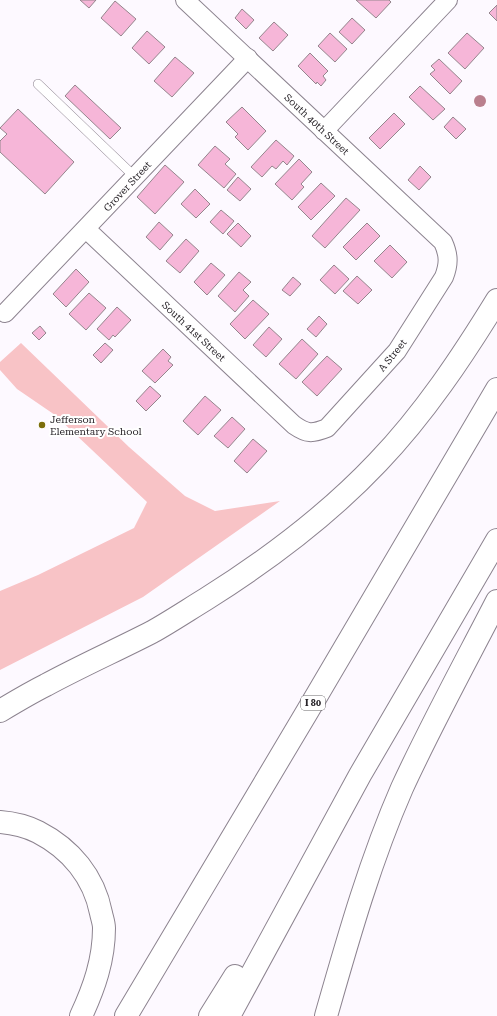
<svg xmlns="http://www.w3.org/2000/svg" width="497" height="1016" font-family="'Roboto Serif',serif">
	<rect width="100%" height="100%" fill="#fdf9ff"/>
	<!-- green -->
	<polygon fill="#f8c3c6" points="21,343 129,447 185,496 215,511 280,501 143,597 0,670 0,591 38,575 134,528 147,502 55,415 17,389 0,370 0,362"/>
	<!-- building -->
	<g fill="#f6b6d8" stroke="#95858d">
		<polygon points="80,0 96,0 89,8"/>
		<polygon points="356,0 389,0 391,2 376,18"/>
		<polygon points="115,1 136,19 121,36 101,18"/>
		<polygon points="497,5 497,21 489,13"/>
		<polygon points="242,9 254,20 246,29 235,18"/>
		<polygon points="352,18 365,30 352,44 339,32"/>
		<polygon points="274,22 288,35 273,51 259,38"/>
		<polygon points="147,31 165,47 149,64 132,48"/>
		<polygon points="330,33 347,49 335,62 318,46"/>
		<polygon points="467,33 484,48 465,69 448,53"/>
		<polygon points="310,53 328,71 323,76 326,80 321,86 317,82 316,84 298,66"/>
		<polygon points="175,57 194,73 172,97 154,81"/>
		<polygon points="439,59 462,81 450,94 430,74 435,70 431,66"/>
		<polygon points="75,85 121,128 110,139 65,96"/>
		<polygon points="420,86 445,109 433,120 409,97"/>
		<polygon points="242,107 266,131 248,150 235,137 238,134 226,122"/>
		<polygon points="18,109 74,162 45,194 0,152 0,141 7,134 0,128"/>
		<polygon points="394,113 405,124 380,149 369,138"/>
		<polygon points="453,117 466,129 456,139 444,127"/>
		<polygon points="276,140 294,156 287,165 283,161 276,169 272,166 262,177 251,167"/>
		<polygon points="215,146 230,159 225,164 236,174 224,188 198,165"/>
		<polygon points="299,159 312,172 301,184 304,187 292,200 275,184"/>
		<polygon points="165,165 184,182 155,214 137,197"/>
		<polygon points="420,166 431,177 419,190 408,180"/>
		<polygon points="238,177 251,189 240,201 227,190"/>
		<polygon points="321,183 335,196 311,220 298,207"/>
		<polygon points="195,189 210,204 196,218 181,204"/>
		<polygon points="346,198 360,210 325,248 312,236"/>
		<polygon points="221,210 234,221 223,234 210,222"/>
		<polygon points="159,222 173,235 160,250 146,237"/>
		<polygon points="238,223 251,236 241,247 227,234"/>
		<polygon points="367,223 380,236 356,260 343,247"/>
		<polygon points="186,239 199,251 180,273 166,261"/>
		<polygon points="390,245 407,262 392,278 374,261"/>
		<polygon points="211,263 225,275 207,295 194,282"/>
		<polygon points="334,265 349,279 335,294 320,280"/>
		<polygon points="76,269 89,282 66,307 53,294"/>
		<polygon points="239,272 251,282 243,290 249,296 235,312 218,296"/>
		<polygon points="357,276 372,290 358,304 343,291"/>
		<polygon points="293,277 301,284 290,296 282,290"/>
		<polygon points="89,293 106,308 86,330 69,314"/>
		<polygon points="253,300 269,314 245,339 230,324"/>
		<polygon points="117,307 131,320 115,337 113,335 109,340 97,329"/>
		<polygon points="319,316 327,324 316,337 307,329"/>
		<polygon points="40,326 46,333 39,340 32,333"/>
		<polygon points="269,327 282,339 266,357 253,345"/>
		<polygon points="302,339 318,354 296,379 279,364"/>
		<polygon points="105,343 113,350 101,363 93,355"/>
		<polygon points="163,349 171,357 168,361 173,365 155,383 142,371"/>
		<polygon points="327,356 342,369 317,396 302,382"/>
		<polygon points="150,386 161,396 146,411 136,401"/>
		<polygon points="205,396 221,410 198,435 183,421"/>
		<polygon points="232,417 245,429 228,448 214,436"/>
		<polygon points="253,439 267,451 247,473 234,461"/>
	</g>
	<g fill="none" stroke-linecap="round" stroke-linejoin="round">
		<!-- lane casing -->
		<g stroke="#8c838f" stroke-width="10">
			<polyline id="lane" points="38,84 135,177"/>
		</g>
		<!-- street casing -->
		<g stroke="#8c838f" stroke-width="20">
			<g id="street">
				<polyline points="324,131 448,0"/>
				<path d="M 86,229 L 294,425 C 307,434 312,434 327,428 L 397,351 L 444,277 C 449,264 449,255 443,242 L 185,0"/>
				<polyline points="5,313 248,58"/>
			</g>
		</g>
		<!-- highway casing -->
		<g stroke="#8c838f" stroke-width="24">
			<g id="highway">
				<path d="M 0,711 C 15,702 30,693 46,685 C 81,666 117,650 152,632 C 170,622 188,610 206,599 C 268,560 327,516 378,462 C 424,414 462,357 497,300"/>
				<path d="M 0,822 C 13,823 26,826 38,832 C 71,849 94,877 101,913 C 102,918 104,923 104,928 C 104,960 94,988 81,1016"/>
				<polyline points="126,1016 307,712 497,389"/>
				<polyline points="210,1016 235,976"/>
				<polyline points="229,1016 360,775 497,540"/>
				<path d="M 326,1016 C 348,939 370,861 402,788 C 431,725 465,663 497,601"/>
			</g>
		</g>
		<!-- lane -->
		<use href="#lane" stroke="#fff" stroke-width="9"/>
		<!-- street -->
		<use href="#street" stroke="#fff" stroke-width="18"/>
		<!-- highway -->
		<use href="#highway" stroke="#fff" stroke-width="22"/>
	</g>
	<!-- trees -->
	<circle fill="#ba808e" cx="480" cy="101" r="6"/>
	<!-- markers -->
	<circle fill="#7c6e0b" stroke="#fff" stroke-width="1.5" cx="42" cy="425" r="4"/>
	<g text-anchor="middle" stroke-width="4" stroke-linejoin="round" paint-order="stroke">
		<!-- shield labels -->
		<rect fill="#fff" stroke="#686669" stroke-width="1" x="301" y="696" width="24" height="14" rx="3"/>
		<g font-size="9" font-weight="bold" fill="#282429">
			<text x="313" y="706">I 80</text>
		</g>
		<!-- street labels -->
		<g font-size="10" fill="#282429" stroke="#fff">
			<text transform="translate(317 124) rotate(43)" y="4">South 40th Street</text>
			<text transform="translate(127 186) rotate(-47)" y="4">Grover Street</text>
			<text transform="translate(194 331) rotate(43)" y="4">South 41st Street</text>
			<text transform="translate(392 355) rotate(-51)" y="4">A Street</text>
		</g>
		<!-- poi labels -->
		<g font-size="10" fill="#282429" stroke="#fff" text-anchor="start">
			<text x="50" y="423">Jefferson<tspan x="50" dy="12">Elementary School</tspan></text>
		</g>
	</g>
</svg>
